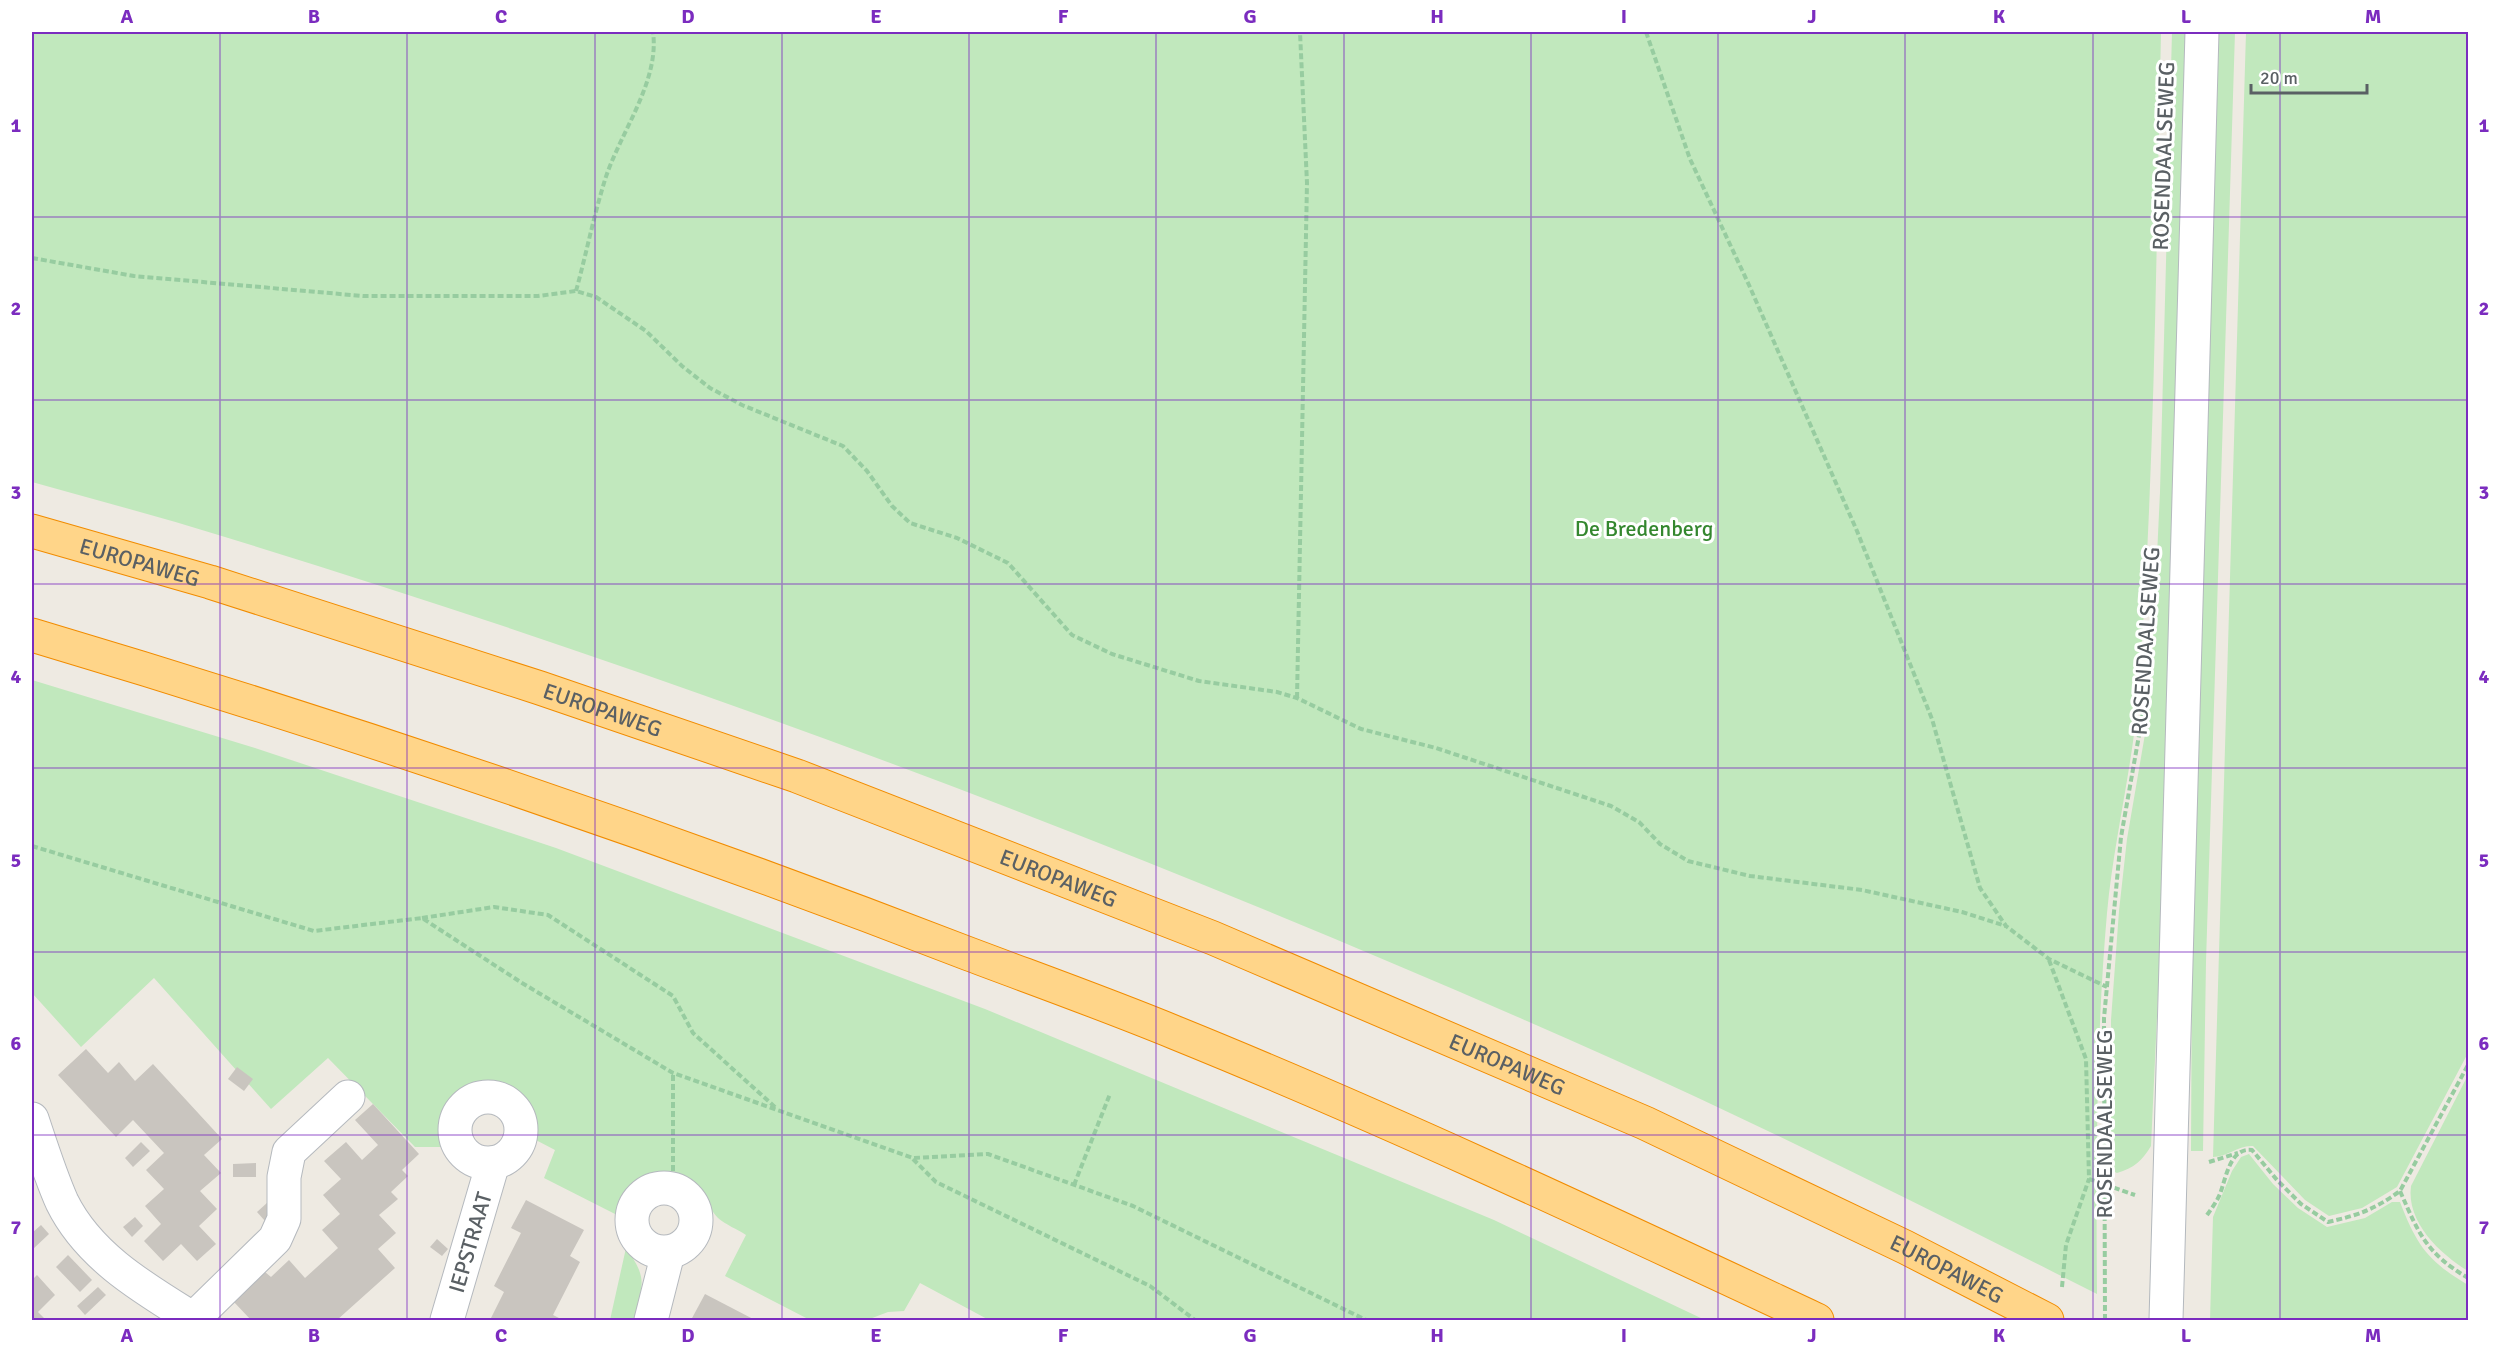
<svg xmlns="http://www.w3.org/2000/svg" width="2500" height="1352" font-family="Signika,sans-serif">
	<rect width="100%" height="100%" fill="#eeeae2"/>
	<!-- green -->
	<g fill="#c1e8bd">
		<path d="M 32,32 L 2161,32 C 2156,250 2155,469 2139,686 C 2134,762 2114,837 2107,913 C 2096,1039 2096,1167 2097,1294 C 1938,1214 1778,1133 1615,1060 C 1165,859 696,681 225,537 C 161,517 96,500 32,482 Z"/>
		<path d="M 2172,32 L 2187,32 L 2160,951 L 2151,1146 C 2142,1161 2134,1168 2117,1173 L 2111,1170 L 2111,1020 L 2119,911 L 2127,839 L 2150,705 L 2160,492 Z"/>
		<polygon points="2219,32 2235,32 2206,962 2203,1151 2191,1151 2192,961"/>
		<path d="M 2246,32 L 2468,32 L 2468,1053 L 2397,1187 L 2362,1208 L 2329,1216 L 2305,1200 L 2253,1146 C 2238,1145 2228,1157 2213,1157 Z"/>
		<path d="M 32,680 L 255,748 L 556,848 L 985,1009 L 1494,1220 L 1705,1320 L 989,1320 L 920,1283 L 904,1311 L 888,1312 L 867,1320 L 810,1320 L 725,1276 L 746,1235 C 737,1229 726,1225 718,1218 C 707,1207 705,1189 691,1181 C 660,1164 627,1185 617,1215 L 544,1178 L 555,1150 L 532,1138 C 537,1078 436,1057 443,1147 L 415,1147 L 328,1058 L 271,1109 L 154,978 L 81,1047 L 32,993 Z"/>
		<path d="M 2468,1075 L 2468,1271 C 2440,1254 2406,1222 2411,1186 Z"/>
		<path d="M 2249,1154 L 2273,1184 L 2298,1208 L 2327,1227 L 2365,1218 L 2392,1202 L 2400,1202 C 2417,1246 2428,1261 2468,1285 L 2468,1320 L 2210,1320 L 2213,1217 L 2232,1171 L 2241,1157 Z"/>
		<path d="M 626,1248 C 649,1280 642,1284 634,1320 L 610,1320 Z"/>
	</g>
	<!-- building -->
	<g fill="#c9c5bf">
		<polygon points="86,1049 108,1073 119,1062 135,1081 153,1064 222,1139 204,1155 221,1173 200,1191 217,1209 199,1226 216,1244 197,1261 181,1244 163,1261 144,1241 161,1224 145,1206 164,1189 146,1170 164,1153 133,1120 116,1137 58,1075"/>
		<polygon points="237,1067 253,1079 244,1091 228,1079"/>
		<polygon points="373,1104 419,1154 402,1170 408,1176 391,1192 398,1199 379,1215 396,1233 378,1249 395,1268 337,1320 251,1320 233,1301 265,1272 271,1277 289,1260 305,1278 338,1248 322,1230 340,1214 323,1195 341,1179 324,1161 346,1142 362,1160 378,1145 355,1120"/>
		<polygon points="141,1142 150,1151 133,1167 125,1158"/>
		<polygon points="256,1163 256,1177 233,1177 233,1164"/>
		<polygon points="526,1200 584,1230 570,1256 580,1262 553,1315 563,1320 495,1320 491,1318 504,1292 494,1286 521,1233 511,1228"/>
		<polygon points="268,1202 276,1211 265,1221 257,1212"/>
		<polygon points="135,1217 143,1226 132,1237 123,1227"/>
		<polygon points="41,1225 49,1234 32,1250 32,1233"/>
		<polygon points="437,1239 448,1249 442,1256 430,1247"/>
		<polygon points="68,1255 92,1280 80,1292 56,1267"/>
		<polygon points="37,1275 55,1295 38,1312 46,1320 32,1320 32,1280"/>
		<polygon points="98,1287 106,1295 85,1315 77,1306"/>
		<polygon points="705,1294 755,1320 691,1320"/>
	</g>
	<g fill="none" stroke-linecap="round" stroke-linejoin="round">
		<!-- street casing -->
		<g stroke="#b5b9be" stroke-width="35">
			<g id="street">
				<circle cx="488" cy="1130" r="33"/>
				<path d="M 32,1119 C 41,1146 50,1175 62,1202 C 89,1257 145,1289 195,1320"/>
				<circle cx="664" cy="1220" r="32"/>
				<polyline points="192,1320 275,1239 284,1219 284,1177 289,1152 348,1097"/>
				<path id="s1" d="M 447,1320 L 493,1163"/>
				<polyline points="651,1320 668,1253"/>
			</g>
		</g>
		<!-- secondary casing -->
		<g stroke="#b4b9be" stroke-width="35">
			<polyline id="secondary" points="2166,1320 2202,32"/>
		</g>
		<!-- highway casing -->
		<g stroke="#f18c00" stroke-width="35">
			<g id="highway">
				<path id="s2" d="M 32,531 L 210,582 L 540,688 L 797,776 L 1213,938 L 1645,1123 L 1905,1247 L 2047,1320"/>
				<path d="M 32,635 C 348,729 661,835 969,954 C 1038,980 1108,1005 1176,1033 C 1393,1121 1605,1221 1817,1320"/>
			</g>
		</g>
		<!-- path -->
		<g stroke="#97cca0" stroke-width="4" stroke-dasharray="6 3" stroke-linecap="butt">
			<polyline points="1646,32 1690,159 1749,285 1857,531 1932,719 1980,888 2006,926 2049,959 2107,987"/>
			<polyline points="32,258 134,276 363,296 538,296 576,291 596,297 646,331 682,366 710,388 742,405 843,446 867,471 892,506 910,523 957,538 1008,563 1072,635 1112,654 1199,681 1277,692 1297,698 1361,729 1436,748 1611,806 1639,822 1660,844 1688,861 1750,876 1862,890 1962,912 2006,926"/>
			<path d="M 576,291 C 586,255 593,219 604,183 C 618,135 660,83 653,32"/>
			<polyline points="1297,698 1307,183 1300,32"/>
			<polyline points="32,846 314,931 422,918 522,983 673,1073 913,1158 988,1154 1133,1206 1366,1320"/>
			<polyline points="422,918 494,907 548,915 673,996 693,1033 776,1108"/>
			<polyline points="2049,960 2086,1059 2089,1179 2135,1195"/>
			<polyline points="913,1159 936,1182 1150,1286 1195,1320"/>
			<polyline points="2209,1162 2238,1153"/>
			<polyline points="1074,1185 1110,1094"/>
			<polyline points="673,1189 673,1073"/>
			<path d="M 2400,1191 C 2419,1234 2426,1253 2468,1278"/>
			<path d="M 2207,1215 C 2212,1208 2217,1201 2220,1194 C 2226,1178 2230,1147 2252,1150 L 2277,1180 L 2301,1204 L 2328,1222 C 2359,1215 2375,1209 2400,1191 L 2468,1065"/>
			<polyline points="2062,1287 2066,1245 2089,1179"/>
			<polyline points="2105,1320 2104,1018 2121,837 2144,707"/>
		</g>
		<!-- street -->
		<use href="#street" stroke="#fff" stroke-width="33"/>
		<!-- secondary -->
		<use href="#secondary" stroke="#fff" stroke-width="33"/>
		<!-- highway -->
		<use href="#highway" stroke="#ffd589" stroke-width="33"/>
	</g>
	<!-- grid -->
	<path fill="none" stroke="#7b2cbf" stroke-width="1.5" stroke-opacity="0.55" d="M 220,32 L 220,1320M 407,32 L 407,1320M 595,32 L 595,1320M 782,32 L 782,1320M 969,32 L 969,1320M 1156,32 L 1156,1320M 1344,32 L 1344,1320M 1531,32 L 1531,1320M 1718,32 L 1718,1320M 1905,32 L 1905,1320M 2093,32 L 2093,1320M 2280,32 L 2280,1320M 32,217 L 2468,217M 32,400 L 2468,400M 32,584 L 2468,584M 32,768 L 2468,768M 32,952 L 2468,952M 32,1135 L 2468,1135"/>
	<g text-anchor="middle" stroke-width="6" stroke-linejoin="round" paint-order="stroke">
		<!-- street labels -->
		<g font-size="22" fill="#5a6064" stroke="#fff">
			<text transform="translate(2163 156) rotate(-88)" y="8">ROSENDAALSEWEG</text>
			<text dy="8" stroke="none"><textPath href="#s2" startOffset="112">EUROPAWEG</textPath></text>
			<text transform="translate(2145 641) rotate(-86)" y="8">ROSENDAALSEWEG</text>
			<text dy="8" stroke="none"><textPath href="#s2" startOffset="598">EUROPAWEG</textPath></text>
			<text dy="8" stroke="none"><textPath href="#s2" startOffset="1084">EUROPAWEG</textPath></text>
			<text dy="8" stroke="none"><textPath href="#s2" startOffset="1570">EUROPAWEG</textPath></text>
			<text transform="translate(2104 1124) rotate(-90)" y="8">ROSENDAALSEWEG</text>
			<text dy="8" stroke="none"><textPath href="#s1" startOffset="81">IEPSTRAAT</textPath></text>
			<text dy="8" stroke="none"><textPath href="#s2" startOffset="2055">EUROPAWEG</textPath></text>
		</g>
		<!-- park labels -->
		<g font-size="22" fill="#34872f" stroke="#fff">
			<text x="1644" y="536">De Bredenberg</text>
		</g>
	</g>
	<!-- border -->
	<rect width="2500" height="1352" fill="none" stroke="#ffffff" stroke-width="66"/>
	<!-- scale -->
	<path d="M2251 84v9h116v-9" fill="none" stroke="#5a6064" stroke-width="3"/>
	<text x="2260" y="84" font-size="18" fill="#5a6064" stroke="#ffffff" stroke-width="4.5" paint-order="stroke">20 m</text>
	<rect x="33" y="33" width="2434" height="1286" fill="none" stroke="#7b2cbf" stroke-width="2"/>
	<g font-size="20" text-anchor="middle" font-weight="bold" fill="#7b2cbf">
		<text x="127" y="23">A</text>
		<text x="314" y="23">B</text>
		<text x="501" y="23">C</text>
		<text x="688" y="23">D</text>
		<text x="876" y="23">E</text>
		<text x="1063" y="23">F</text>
		<text x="1250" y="23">G</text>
		<text x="1437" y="23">H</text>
		<text x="1624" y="23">I</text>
		<text x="1812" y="23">J</text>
		<text x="1999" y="23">K</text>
		<text x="2186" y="23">L</text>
		<text x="2373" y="23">M</text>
		<text x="16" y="132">1</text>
		<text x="2484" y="132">1</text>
		<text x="16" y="315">2</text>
		<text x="2484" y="315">2</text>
		<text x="16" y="499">3</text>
		<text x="2484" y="499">3</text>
		<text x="16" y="683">4</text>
		<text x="2484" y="683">4</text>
		<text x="16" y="867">5</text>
		<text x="2484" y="867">5</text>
		<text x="16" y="1050">6</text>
		<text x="2484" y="1050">6</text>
		<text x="16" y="1234">7</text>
		<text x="2484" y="1234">7</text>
		<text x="127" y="1342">A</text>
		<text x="314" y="1342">B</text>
		<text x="501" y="1342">C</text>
		<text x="688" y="1342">D</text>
		<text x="876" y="1342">E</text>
		<text x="1063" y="1342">F</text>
		<text x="1250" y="1342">G</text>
		<text x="1437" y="1342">H</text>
		<text x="1624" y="1342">I</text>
		<text x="1812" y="1342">J</text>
		<text x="1999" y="1342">K</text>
		<text x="2186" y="1342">L</text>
		<text x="2373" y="1342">M</text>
	</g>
</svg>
